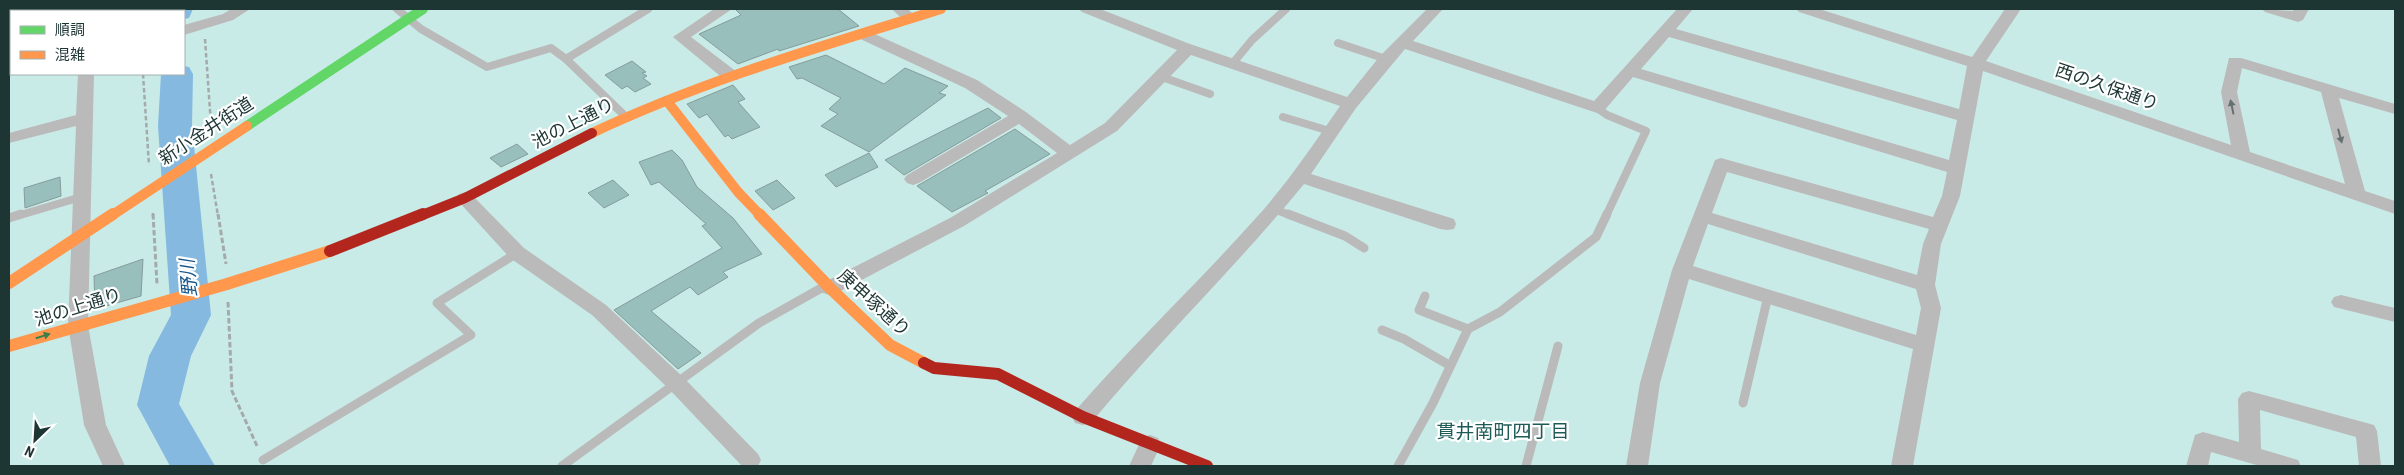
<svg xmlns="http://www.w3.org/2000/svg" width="2404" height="475" font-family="'Roboto Condensed','Noto Sans JP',sans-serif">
	<rect width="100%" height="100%" fill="#c9ebe8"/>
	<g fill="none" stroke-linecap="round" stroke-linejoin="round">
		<!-- river -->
		<g fill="#85b9e0" fill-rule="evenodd">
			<polygon points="163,9 193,9 189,18 184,19 184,11 163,11"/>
			<polygon points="184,66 189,67 193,74 192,126 211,315 191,356 179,404 215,466 170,466 137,405 149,356 171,315 158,126 161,74 184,74"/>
		</g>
	</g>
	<!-- building -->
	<g fill="#99bfbc" stroke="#839d9b">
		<polygon points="735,9 838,9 859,26 779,51 778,49 738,64 699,34 741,15"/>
		<polygon points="826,55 884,84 905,68 948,86 939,93 946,95 869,152 821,126 838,114 829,109 841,98 802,78 797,79 789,67"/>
		<polygon points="632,61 646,72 642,73 647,76 643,78 651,84 635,92 627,86 622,89 605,75"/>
		<polygon points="733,85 745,99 738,102 760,127 732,139 728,135 725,137 707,114 699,118 687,104"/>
		<polygon points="988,108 1001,118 904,175 885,160"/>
		<polygon points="1015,129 1050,154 985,191 988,193 984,195 952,212 917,186"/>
		<polygon points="517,144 528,154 501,167 490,158"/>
		<polygon points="672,150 682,160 697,187 733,218 762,254 723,272 728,277 698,295 690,287 651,311 701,353 678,369 614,310 722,248 702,226 706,224 659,182 651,185 639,162"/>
		<polygon points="869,153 878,167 836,187 825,175"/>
		<polygon points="60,177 61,196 25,208 24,188"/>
		<polygon points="613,180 629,195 604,208 588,193"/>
		<polygon points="777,180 795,198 773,210 755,191"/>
		<polygon points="143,259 141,296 95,309 94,276"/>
	</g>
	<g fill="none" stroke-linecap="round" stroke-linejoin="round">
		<!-- path-far1 -->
		<g stroke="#a4aaaa" stroke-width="2.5" stroke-dasharray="4.5 2.5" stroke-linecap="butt">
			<polyline points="37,11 40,9"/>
			<polyline points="148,11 149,9"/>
			<polyline points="9,32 11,30"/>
			<polyline points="205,39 211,125"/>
			<polyline points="143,74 149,165"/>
			<polyline points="211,174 218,216"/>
			<polyline points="153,213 153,216"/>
		</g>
		<!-- path -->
		<g stroke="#a4aaaa" stroke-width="3" stroke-dasharray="5.5 2.5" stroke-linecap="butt">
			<polyline points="153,214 157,284"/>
			<polyline points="218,214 226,264"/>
			<polyline points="228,302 232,391 257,446"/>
		</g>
		<!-- lane-far1 -->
		<g stroke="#bbbaba" stroke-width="8">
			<polyline points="397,9 421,29 487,67 551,48 566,59 625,116"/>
			<polyline points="1338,43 1386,59"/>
			<polyline points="566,59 648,9"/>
			<polyline points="1233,63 1252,40 1286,9"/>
			<polyline points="9,69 11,68"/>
			<polyline points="1162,77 1210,94"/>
			<polyline points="1597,108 1607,115 1646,131 1606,216"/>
			<polyline points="1283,117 1333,132"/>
			<polyline points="1274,209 1292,216"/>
			<polyline points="17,216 81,197"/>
		</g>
		<!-- lane -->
		<g stroke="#bbbaba" stroke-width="9">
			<polyline points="1288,214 1345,236 1364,248"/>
			<polyline points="9,218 21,214"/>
			<polyline points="1425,296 1419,310 1468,329"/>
			<polyline points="1382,330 1404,339 1449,365"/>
			<polyline points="1743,403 1768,296"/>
			<polyline points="263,460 471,335 437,303 517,253"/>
			<polyline points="562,466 759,323 825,286"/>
			<polyline points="1398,466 1433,403 1468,329 1500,312 1596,237 1607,214"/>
			<polyline points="1526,466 1558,346"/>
		</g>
		<!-- street -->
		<g fill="#bbbaba" fill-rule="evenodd">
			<rect x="80" y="9" width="16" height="2"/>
			<polygon points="231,9 250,9 233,20 184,35 184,25 223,14"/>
			<polygon points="714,9 732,9 691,37 737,72 739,76 737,80 725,80 673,37"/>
			<polygon points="892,9 908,9 917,18 909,23 904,21"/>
			<path d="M 1079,9 L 1100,9 L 1190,44 L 1347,97 L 1380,56 L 1427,9 L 1443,9 L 1413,41 L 1594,101 L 1677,9 L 1693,9 L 1676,29 L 1959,109 L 1967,66 L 1799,12 L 1796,9 L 1819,9 L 1972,57 L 2005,9 L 2021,9 L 1986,61 L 2231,145 L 2221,92 L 2229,58 L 2241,58 L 2395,104 L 2395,114 L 2339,98 L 2365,191 L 2395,201 L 2395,214 L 1983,71 L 1960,196 L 1941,244 L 1935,285 L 1941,308 L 1913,466 L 1891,466 L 1913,349 L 1689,279 L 1660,383 L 1648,466 L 1626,466 L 1640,383 L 1672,270 L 1715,160 L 1721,158 L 1933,217 L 1942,196 L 1947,172 L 1633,77 L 1603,112 L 1597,113 L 1405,49 L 1356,108 L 1311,174 L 1454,219 L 1456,224 L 1454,229 L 1447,230 L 1440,229 L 1304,184 C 1236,267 1159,341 1091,423 L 1083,425 L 1075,423 L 1072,417 L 1075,411 C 1133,344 1197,284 1255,219 C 1287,184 1313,145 1340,106 L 1191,55 L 1117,131 L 964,226 L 837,293 L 830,295 L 823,293 L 820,288 L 823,283 L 950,218 L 1057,153 L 1019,124 L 919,183 L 913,185 L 907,183 L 904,179 L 907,175 L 1008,116 L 965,88 L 856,37 L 854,34 L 856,31 L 868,31 L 977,80 L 1026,112 L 1070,145 L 1105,123 L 1177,50 L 1082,12 ZM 1669,37 L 1957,120 L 1949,160 L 1641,69 ZM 2242,68 L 2321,92 L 2345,184 L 2250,152 L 2237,92 ZM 1727,172 L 1929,229 L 1923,244 L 1917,275 L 1712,213 ZM 1708,224 L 1916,289 L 1921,308 L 1916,335 L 1693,266 Z"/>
			<polygon points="2262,9 2293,11 2293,9 2309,9 2303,20 2298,22 2265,12"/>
			<polygon points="78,74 94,74 88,325 106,425 125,466 103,466 84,425 68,325 76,126 9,143 9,133 76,115"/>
			<polygon points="465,192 471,194 524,248 606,305 683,377 758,454 761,460 758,466 742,466 669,389 592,315 510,258 459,202 456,198 459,194"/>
			<polygon points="2341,295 2395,308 2395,322 2334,307 2331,302 2334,297"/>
			<polygon points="2249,391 2374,425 2377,431 2381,466 2359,466 2356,437 2260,410 2261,449 2298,460 2301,466 2260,466 2211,452 2208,466 2186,466 2195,435 2203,432 2239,442 2238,399 2242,393"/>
			<polygon points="1150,435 1158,438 1161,444 1151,466 1129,466 1142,438"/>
		</g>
		<!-- fast -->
		<polyline stroke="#63d668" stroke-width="10" points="247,126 423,9"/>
		<!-- slow-far1 -->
		<g stroke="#ff974d" stroke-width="10">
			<polyline points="667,101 738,192 761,216"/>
			<path d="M 592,133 C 704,80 823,46 941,9"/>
			<polyline points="111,216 247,126"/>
		</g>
		<!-- slow -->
		<g stroke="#ff974d" stroke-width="12">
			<polyline points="759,214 830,288 890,345 924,363"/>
			<polyline points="9,283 113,214"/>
			<polyline points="9,346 227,284 330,251"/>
		</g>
		<!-- jam-far1 -->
		<polyline stroke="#b3261e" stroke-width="10" points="420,216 465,198 592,133"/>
		<!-- jam -->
		<g stroke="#b3261e" stroke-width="12">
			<polyline points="330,251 423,214"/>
			<polyline points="924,363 934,368 998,374 1083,417 1207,466"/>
		</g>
	</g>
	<!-- one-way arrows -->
	<defs><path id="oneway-solid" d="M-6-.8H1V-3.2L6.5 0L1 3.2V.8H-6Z" transform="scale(1.25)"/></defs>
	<g fill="#647170">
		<use href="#oneway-solid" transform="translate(2232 107) rotate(-102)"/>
		<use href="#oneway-solid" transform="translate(2340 136) rotate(75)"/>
	</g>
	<use fill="#3c7e4b" href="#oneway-solid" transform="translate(43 336) rotate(-17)"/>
	<g text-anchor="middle" stroke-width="4.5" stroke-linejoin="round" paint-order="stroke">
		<!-- street labels -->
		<g font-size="18" fill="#1d3634" stroke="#fff">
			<text transform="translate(2107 87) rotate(19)" y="6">西の久保通り</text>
			<text transform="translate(573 123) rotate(-27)" y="6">池の上通り</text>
			<text transform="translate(206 131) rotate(-33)" y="6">新小金井街道</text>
			<text transform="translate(874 303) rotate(42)" y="6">庚申塚通り</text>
			<text transform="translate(78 307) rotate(-17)" y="6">池の上通り</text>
		</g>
		<!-- water labels -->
		<g font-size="19" font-style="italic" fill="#17578c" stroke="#fff">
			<text transform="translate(188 278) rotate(-95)" y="7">野川</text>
		</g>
		<!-- neighbourhood labels -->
		<g font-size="19" fill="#1e5b57" stroke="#fff">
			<text x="1503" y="438">貫井南町四丁目</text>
		</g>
	</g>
	<!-- border -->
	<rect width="2404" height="475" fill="none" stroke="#1d3634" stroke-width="20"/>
	<!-- legend -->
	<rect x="10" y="10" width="175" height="65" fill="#ffffff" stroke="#a5afae"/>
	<rect x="20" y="26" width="25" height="8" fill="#63d668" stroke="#a5afae"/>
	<text x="55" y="35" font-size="15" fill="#1d3634">順調</text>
	<rect x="20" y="51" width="25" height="8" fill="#ff974d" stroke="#a5afae"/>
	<text x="55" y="60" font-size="15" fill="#1d3634">混雑</text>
	<!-- north arrow -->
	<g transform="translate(35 440) rotate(205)" stroke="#ffffff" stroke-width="4" paint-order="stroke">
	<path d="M0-4L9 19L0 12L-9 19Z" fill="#1d3634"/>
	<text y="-8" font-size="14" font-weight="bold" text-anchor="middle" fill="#1d3634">N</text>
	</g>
</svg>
